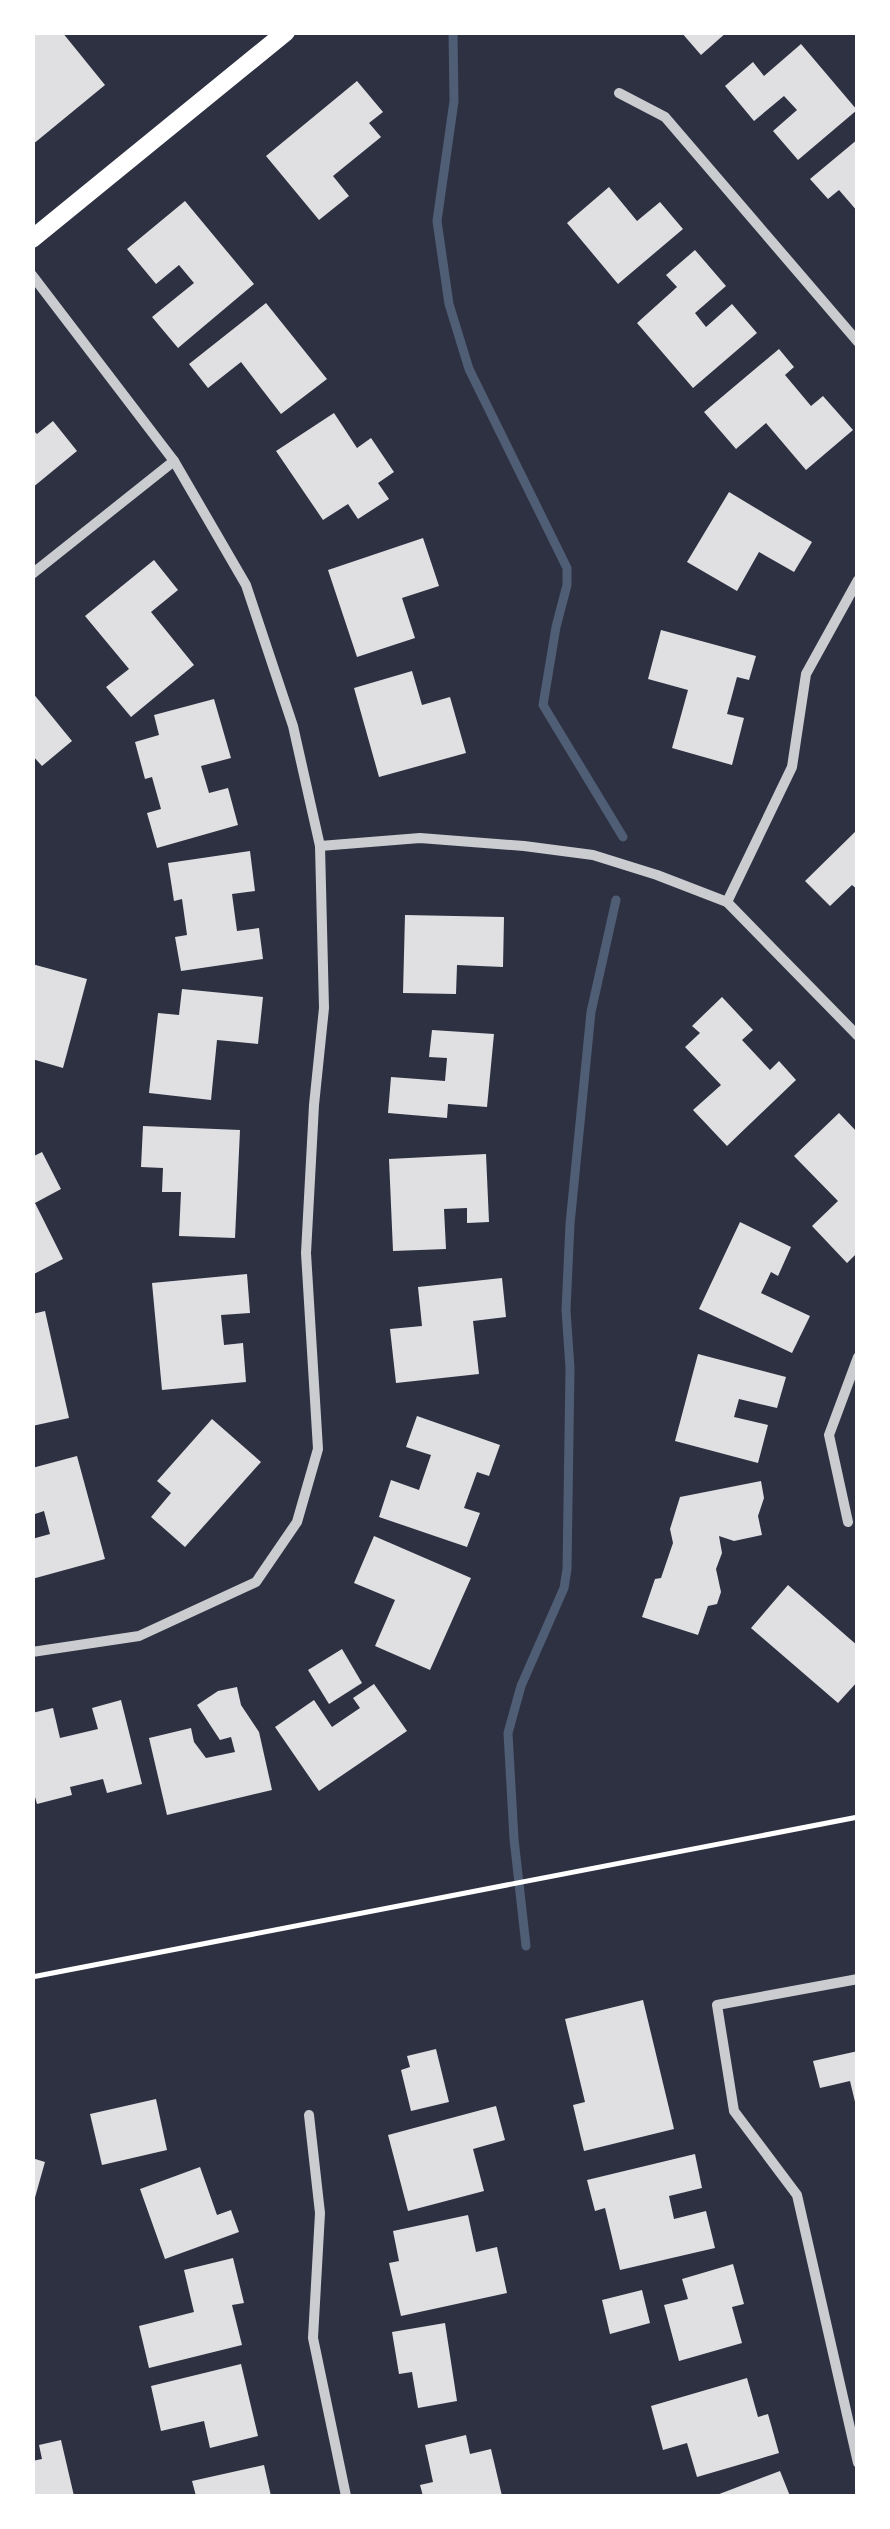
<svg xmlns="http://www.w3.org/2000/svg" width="890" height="2529" font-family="Overpass,sans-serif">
	<rect width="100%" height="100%" fill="#2d3142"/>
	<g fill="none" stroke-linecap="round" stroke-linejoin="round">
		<!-- stream -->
		<g stroke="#4f5d75" stroke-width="9">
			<polyline points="453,32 454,101 437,221 449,304 469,369 567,568 567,585 556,627 543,705 623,837"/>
			<polyline points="526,1946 514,1839 508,1733 521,1686 564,1588 567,1569 570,1368 566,1310 570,1224 591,1012 616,900"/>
		</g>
	</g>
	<!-- building -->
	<g fill="#e0e0e3">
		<polygon points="32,32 62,32 105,85 32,145"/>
		<polygon points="681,32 727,32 701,55"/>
		<polygon points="801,44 857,110 798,160 773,131 797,110 784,96 754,121 725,86 753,62 764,76"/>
		<polygon points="357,81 383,112 369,123 381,137 333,176 349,196 319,220 266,156"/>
		<polygon points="858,139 858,212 839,190 828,199 810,179"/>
		<polygon points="609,187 637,221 660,202 683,229 618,284 567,223"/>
		<polygon points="185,201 254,284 178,348 152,317 194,283 179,265 156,284 127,249"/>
		<polygon points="695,250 726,286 695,313 706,327 732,304 757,333 693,388 637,323 677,287 666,275"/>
		<polygon points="266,303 327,379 281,414 241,362 208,388 189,364"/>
		<polygon points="779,349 794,367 785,375 811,406 823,396 853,430 806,470 766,423 736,449 704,412"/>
		<polygon points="334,413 357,448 371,438 394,472 378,483 389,499 358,519 348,504 323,520 276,451"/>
		<polygon points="53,421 77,451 32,488 32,429 37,434"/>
		<polygon points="729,492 812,542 794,572 759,552 737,591 687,562"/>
		<polygon points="423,538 439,586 402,598 415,638 357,657 328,570"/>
		<polygon points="154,560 178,590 151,612 194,665 131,717 106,687 129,669 85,616"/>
		<polygon points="661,630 756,656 749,680 737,677 727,714 744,718 732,765 672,748 688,690 648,679"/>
		<polygon points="412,671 422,705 450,697 466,753 379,777 354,688"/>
		<polygon points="32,692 72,741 42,766 32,755"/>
		<polygon points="214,699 231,758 201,766 209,793 228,788 238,825 157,848 147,813 161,809 152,777 145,779 135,742 159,735 154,715"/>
		<polygon points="858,829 858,890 852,885 830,906 805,881"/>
		<polygon points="250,851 255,891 232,894 237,931 259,928 263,959 181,971 175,937 187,935 182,899 174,901 168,863"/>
		<polygon points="405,915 504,917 503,967 457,965 456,994 403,993"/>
		<polygon points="32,964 87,979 63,1068 32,1059"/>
		<polygon points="182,989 263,997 258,1044 217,1040 211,1100 149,1093 158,1013 179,1015"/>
		<polygon points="722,997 753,1030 742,1040 770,1070 779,1061 796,1080 727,1146 693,1110 721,1085 685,1047 700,1033 692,1026"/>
		<polygon points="432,1030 494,1034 487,1107 448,1104 447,1118 388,1113 391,1077 445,1081 447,1058 429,1057"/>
		<polygon points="839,1113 858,1133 858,1252 847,1263 812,1226 838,1201 794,1156"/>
		<polygon points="143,1126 240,1130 235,1238 179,1236 181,1192 162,1192 163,1168 141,1167"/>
		<polygon points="42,1152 61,1189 35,1203 63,1259 32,1275 32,1157"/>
		<polygon points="486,1154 489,1222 467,1223 467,1208 444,1209 446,1249 393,1251 389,1159"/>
		<polygon points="740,1222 791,1247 778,1276 771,1272 761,1293 810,1316 792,1353 699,1309"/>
		<polygon points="247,1274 250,1313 221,1315 224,1345 243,1343 246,1382 162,1390 152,1283"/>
		<polygon points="502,1278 506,1317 473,1321 479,1374 396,1383 390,1329 422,1326 418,1287"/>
		<polygon points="45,1311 69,1418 32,1426 32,1314"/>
		<polygon points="698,1354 786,1377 777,1408 739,1399 734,1417 768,1425 758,1463 675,1441"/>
		<polygon points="417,1416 500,1445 489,1476 477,1472 464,1508 480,1513 467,1547 379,1517 391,1480 419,1490 431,1455 406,1447"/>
		<polygon points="212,1419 261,1462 185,1547 151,1517 171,1493 157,1481"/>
		<polygon points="77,1456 105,1559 32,1579 32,1539 50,1534 44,1511 32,1515 32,1468"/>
		<polygon points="761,1481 764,1498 758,1516 762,1535 734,1541 719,1536 722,1553 716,1569 721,1592 717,1604 708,1606 698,1635 642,1617 655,1579 661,1578 673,1543 670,1529 680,1497"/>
		<polygon points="374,1536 471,1578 430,1670 375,1646 395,1600 354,1583"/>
		<polygon points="788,1585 858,1646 858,1681 838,1703 751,1628"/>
		<polygon points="342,1649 362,1683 329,1704 308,1670"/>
		<polygon points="374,1684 407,1731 319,1791 275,1727 314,1700 332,1727 360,1708 353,1698"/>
		<polygon points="237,1687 241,1705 259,1732 272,1790 167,1815 149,1738 191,1728 194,1742 206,1758 235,1752 231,1737 220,1740 197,1705 218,1691"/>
		<polygon points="121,1700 142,1784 107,1793 103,1779 70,1787 72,1795 37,1804 32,1786 32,1713 53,1708 60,1738 98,1729 92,1708"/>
		<polygon points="643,2000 674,2129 584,2151 573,2105 585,2102 565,2019"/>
		<polygon points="436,2049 449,2102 411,2111 401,2070 410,2067 407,2056"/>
		<polygon points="858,2051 858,2106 856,2106 850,2081 820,2088 813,2061"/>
		<polygon points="156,2099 167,2150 102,2165 90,2114"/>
		<polygon points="496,2106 505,2140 473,2149 484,2191 408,2211 388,2135"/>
		<polygon points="695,2154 702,2188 669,2196 674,2219 706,2211 715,2248 620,2270 605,2208 595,2211 587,2180"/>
		<polygon points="32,2158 45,2162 34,2201 32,2201"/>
		<polygon points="200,2167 217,2215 231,2210 239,2232 165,2259 140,2189"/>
		<polygon points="468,2215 476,2252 497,2247 507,2293 401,2316 389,2263 399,2261 393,2231"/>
		<polygon points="233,2258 244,2303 232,2305 242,2345 149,2368 139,2326 194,2312 184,2270"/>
		<polygon points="733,2264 744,2304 732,2307 742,2343 679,2361 664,2305 688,2299 682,2279"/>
		<polygon points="642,2290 650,2323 610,2334 602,2300"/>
		<polygon points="445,2323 457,2401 418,2408 412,2372 399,2374 392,2332"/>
		<polygon points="241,2364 258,2436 210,2448 204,2421 161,2431 151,2386"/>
		<polygon points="747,2378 758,2417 768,2414 779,2453 697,2477 687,2443 663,2450 651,2406"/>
		<polygon points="466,2435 470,2454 491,2449 502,2496 423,2496 420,2485 433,2482 425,2445"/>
		<polygon points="61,2440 74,2496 32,2496 32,2461 42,2459 39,2445"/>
		<polygon points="264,2465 271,2496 196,2496 192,2481"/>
		<polygon points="780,2471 790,2496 714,2496"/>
	</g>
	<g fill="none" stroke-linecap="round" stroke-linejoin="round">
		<!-- path -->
		<polyline stroke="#fff" stroke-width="5" points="32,1977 858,1817"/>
		<!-- minor -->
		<g stroke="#caccd0" stroke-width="10">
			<polyline points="619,93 665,117 858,342"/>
			<polyline points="32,275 174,461 246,585 293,726 320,846 324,1008 314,1105 306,1253 318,1449 297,1522 256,1582 139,1636 32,1652"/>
			<polyline points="32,574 174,461"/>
			<polyline points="320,846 420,838 524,846 593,855 657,875 727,902 858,1036"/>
			<polyline points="727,902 792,767 806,674 858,580"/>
			<polyline points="848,1522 829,1435 858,1357"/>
			<polyline points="858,1979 717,2005 734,2111 797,2195 858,2463"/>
			<polyline points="309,2115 320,2213 313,2338 346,2496"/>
		</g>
		<!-- secondary -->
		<polyline stroke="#fff" stroke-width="18" points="32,239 286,32"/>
	</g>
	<!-- border -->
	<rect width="890" height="2529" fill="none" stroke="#ffffff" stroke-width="70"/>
</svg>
